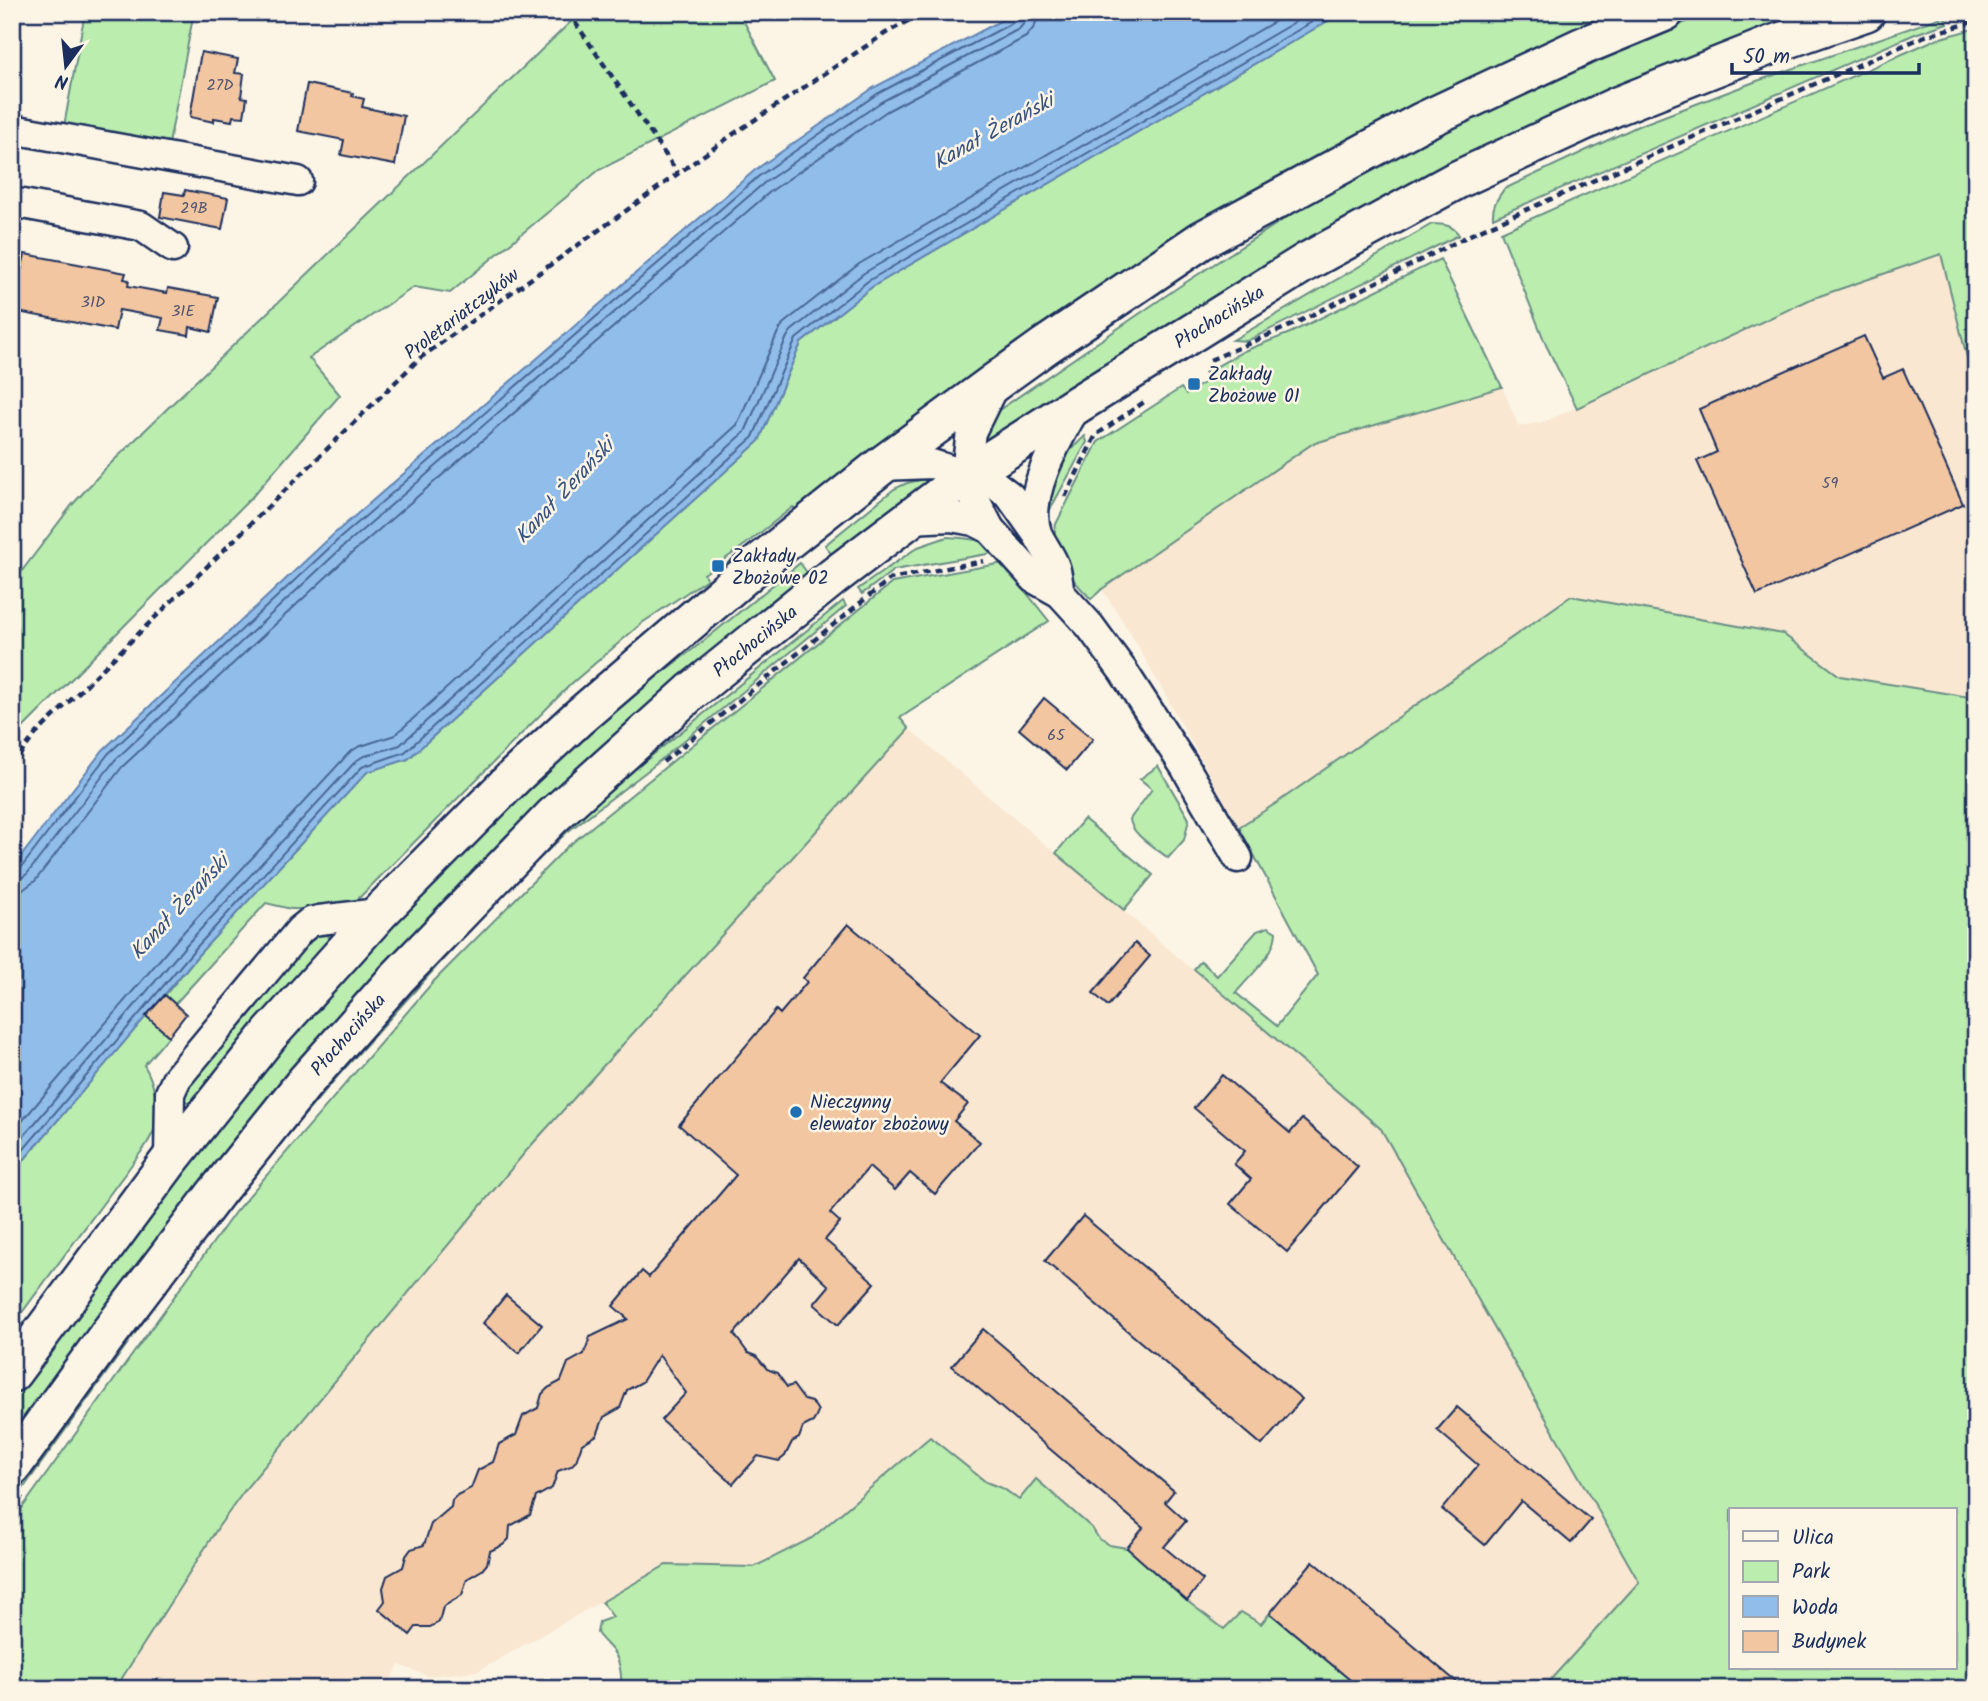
<svg xmlns="http://www.w3.org/2000/svg" width="1988" height="1701" font-family="Kalam,sans-serif">
	<rect width="100%" height="100%" fill="#fcf5e5"/>
	<filter id="ink" filterUnits="userSpaceOnUse"><feTurbulence type="fractalNoise" baseFrequency=".0143" numOctaves="2"/><feDisplacementMap in="SourceGraphic" scale="14" xChannelSelector="R" yChannelSelector="G"/><feConvolveMatrix kernelMatrix="1 2 1 2 8 2 1 2 1" color-interpolation-filters="sRGB"/></filter>
	<g filter="url(#ink)">
		<!-- built -->
		<g fill="#f9e7d1">
			<polygon points="1941,254 1976,393 1976,698 1840,676 1783,634 1278,802 1239,827 1134,639 1102,589 1312,444 1502,387 1519,427 1546,421 1811,299"/>
			<polygon points="909,729 1381,1129 1639,1582 1542,1689 1361,1689 1270,1613 1261,1624 1224,1630 1187,1601 1127,1548 1109,1545 1099,1539 1092,1528 1036,1480 1019,1500 1004,1489 986,1482 930,1437 812,1538 754,1567 666,1565 478,1671 428,1676 399,1665 389,1682 366,1678 365,1689 115,1689 219,1526 247,1487 527,1150"/>
		</g>
		<!-- green -->
		<g fill="#baedae" stroke="#6a8e86" stroke-width="2" fill-rule="evenodd">
			<polygon points="85,12 167,12 193,17 169,144 64,126"/>
			<polygon points="581,12 739,12 775,81 599,170 450,293 414,287 309,358 340,395 252,497 12,739 12,584 72,505 104,470 172,404"/>
			<polygon points="1343,12 1629,12 1452,91 799,512 793,507 746,544 704,574 707,579 642,623 571,684 360,897 348,907 332,909 291,909 266,903 175,1004 165,995 199,954 367,772 408,759 759,441 801,343 872,287"/>
			<path d="M 1710,12 L 1821,12 L 1715,50 L 984,449 C 982,433 990,421 999,410 L 1180,286 L 1348,178 L 1495,102 Z"/>
			<path d="M 1945,16 L 1947,23 L 1915,34 L 1493,218 C 1492,206 1497,199 1504,189 L 1638,126 L 1757,81 Z"/>
			<polygon points="1976,28 1976,393 1941,254 1811,299 1577,408 1546,345 1501,232 1934,40"/>
			<path d="M 1432,224 C 1443,224 1453,225 1459,235 L 1247,341 L 1233,340 Z"/>
			<path d="M 1440,259 L 1502,387 L 1312,444 L 1102,589 L 1091,599 C 1070,577 1049,557 1056,524 L 1098,442 L 1181,388 L 1186,394 L 1209,380 L 1205,373 L 1244,351 L 1290,333 Z"/>
			<polygon points="1085,436 1087,442 1046,517 1046,503 1062,458"/>
			<polygon points="934,477 836,561 825,545 894,489 907,483"/>
			<path d="M 947,537 C 966,538 984,538 999,552 L 894,570 L 862,594 L 858,589 L 918,547 Z"/>
			<polygon points="800,563 811,578 552,796 12,1445 12,1396 242,1090 378,936 587,729 701,643"/>
			<polygon points="1003,563 1049,621 900,718 909,729 527,1150 247,1487 219,1526 115,1689 12,1689 12,1522 235,1212 433,982 567,847 892,583"/>
			<path d="M 1571,596 L 1783,634 L 1840,676 L 1976,698 L 1976,1689 L 1542,1689 L 1639,1582 L 1381,1129 L 1194,969 L 1201,961 L 1217,976 L 1257,931 L 1268,927 L 1276,932 C 1275,956 1250,975 1236,993 L 1277,1026 L 1318,975 L 1239,827 L 1278,802 ZM 1955,1510 L 1955,1668 L 1731,1668 L 1731,1510 Z"/>
			<polygon points="843,601 846,606 651,768 566,833 495,902 337,1077 276,1148 167,1289 12,1504 12,1494 212,1219 363,1037 561,829"/>
			<path d="M 1158,766 L 1189,819 L 1184,840 L 1168,858 C 1156,848 1131,835 1130,819 L 1152,789 L 1140,779 Z"/>
			<polygon points="1084,819 1153,875 1124,910 1056,853"/>
			<polygon points="326,935 333,938 197,1102 189,1104 184,1098 189,1081 305,943 315,936"/>
			<path d="M 146,1016 L 169,1036 L 144,1065 C 153,1079 161,1111 155,1127 C 153,1135 148,1142 144,1148 L 12,1326 L 12,1174 Z"/>
			<path d="M 930,1437 L 986,1482 L 1004,1489 L 1019,1500 L 1036,1479 L 1092,1528 L 1099,1539 L 1109,1545 L 1127,1548 L 1187,1601 L 1224,1629 L 1241,1612 L 1261,1624 L 1270,1613 L 1361,1689 L 622,1689 C 621,1676 621,1660 612,1650 C 607,1644 602,1640 597,1633 L 599,1622 L 613,1617 L 602,1602 L 666,1565 L 754,1567 L 812,1538 Z"/>
		</g>
		<!-- water -->
		<polygon fill="#91bdea" stroke="#6284b2" stroke-width="2" points="1017,12 1343,12 872,287 801,343 759,441 408,759 367,772 199,954 12,1174 12,868 103,750 334,534 755,170 873,88"/>
		<g fill="none" stroke-linecap="round" stroke-linejoin="round">
			<!-- shore -->
			<g stroke="#4a6896" stroke-width="2">
				<polyline points="12,871 21,868 108,754 339,539 759,176 877,94 1014,22 1017,18 1018,12"/>
				<polyline points="12,880 20,879 27,874 115,760 345,545 764,183 881,102 1019,29 1025,22 1027,12"/>
				<polyline points="12,891 24,889 35,881 122,767 352,553 771,191 887,111 1026,37 1035,26 1038,12"/>
				<polyline points="12,1133 179,937 349,753 358,747 395,735 737,425 778,332 784,323 859,264 1291,12"/>
				<polyline points="12,1150 187,944 356,761 362,757 400,745 745,432 787,337 791,331 864,273 1312,12"/>
				<polyline points="12,1163 194,950 362,767 405,752 753,437 796,339 868,281 1329,12"/>
			</g>
		</g>
		<!-- building -->
		<g fill="#f2c6a1" stroke="#1b2f5e" stroke-width="2">
			<polygon points="201,52 238,59 235,73 244,74 241,97 247,98 244,117 233,116 232,121 214,118 214,122 190,117"/>
			<polygon points="307,84 353,93 352,96 364,99 362,107 404,116 395,165 341,155 344,140 298,131"/>
			<polygon points="185,190 228,198 222,229 160,217 164,192 184,195"/>
			<polygon points="25,254 126,273 124,279 129,280 128,286 167,293 168,288 218,297 211,332 190,327 189,335 160,330 163,318 119,310 115,330 12,311 12,266 22,268"/>
			<polygon points="1864,336 1883,378 1903,369 1963,504 1757,595 1697,461 1717,452 1699,409"/>
			<polygon points="1044,698 1093,739 1067,770 1019,729"/>
			<polygon points="848,924 980,1035 940,1083 968,1104 954,1121 980,1142 935,1194 910,1173 895,1190 869,1167 830,1213 840,1222 825,1240 875,1283 838,1325 814,1304 829,1286 799,1258 734,1334 748,1353 756,1356 767,1369 777,1373 787,1387 793,1385 804,1400 811,1402 815,1406 818,1411 816,1417 813,1422 803,1427 799,1438 792,1442 785,1456 779,1461 758,1456 733,1484 661,1420 686,1393 659,1355 642,1382 627,1390 620,1408 604,1417 597,1435 582,1444 576,1461 571,1466 558,1471 552,1488 536,1497 530,1515 510,1526 509,1539 503,1545 490,1551 487,1564 482,1570 467,1579 462,1595 443,1607 439,1622 430,1627 416,1627 410,1635 379,1609 385,1601 383,1588 387,1576 403,1567 406,1556 411,1549 424,1545 431,1524 451,1507 452,1500 457,1495 471,1488 478,1470 493,1462 499,1444 516,1435 523,1416 538,1408 542,1394 548,1388 561,1381 568,1363 584,1354 590,1337 628,1319 613,1306 642,1271 649,1277 736,1175 679,1125 776,1010 780,1014 807,982 803,978"/>
			<polygon points="1135,943 1150,956 1108,1006 1093,993"/>
			<polygon points="165,995 186,1014 169,1036 146,1016"/>
			<polygon points="1222,1075 1290,1133 1302,1119 1358,1167 1287,1252 1230,1204 1251,1179 1234,1164 1245,1151 1194,1108"/>
			<polygon points="1083,1216 1302,1399 1262,1445 1045,1261"/>
			<polygon points="506,1295 542,1325 519,1353 483,1323"/>
			<polygon points="983,1329 1174,1491 1165,1502 1186,1521 1164,1547 1203,1580 1187,1601 1127,1548 1143,1528 952,1366"/>
			<polygon points="1457,1407 1591,1520 1571,1543 1521,1501 1485,1545 1442,1509 1478,1465 1437,1430"/>
			<polygon points="1313,1561 1465,1689 1361,1689 1270,1613"/>
		</g>
		<g fill="none" stroke-linecap="round" stroke-linejoin="round">
			<!-- minor casing -->
			<g stroke="#1b2f5e" stroke-width="33">
				<g id="minor">
					<polyline points="12,129 298,181"/>
					<polyline points="12,202 141,226 173,248"/>
					<polyline points="881,466 932,464 993,483 1010,496 1037,534"/>
					<polyline points="909,519 951,517 974,521 990,529 1035,579 1060,593 1090,626 1123,671 1185,767 1238,858"/>
					<polyline points="990,529 974,498 969,474 968,455 971,432 994,385"/>
					<path d="M 1060,593 C 1058,585 1058,575 1055,567 C 1051,555 1042,545 1037,533 C 1024,496 1058,439 1076,407"/>
					<polyline points="169,1161 170,1093 177,1078 300,930 310,922 319,920 379,913"/>
				</g>
			</g>
			<!-- major casing -->
			<g stroke="#1b2f5e" stroke-width="42">
				<g id="major">
					<polyline points="12,1373 169,1161 270,1034 379,913 515,776 579,717 753,568 881,466 995,382 1045,346 1202,240 1421,122 1583,46 1665,12"/>
					<path id="s1" d="M 12,1467 L 107,1336 L 216,1193 L 305,1082 L 397,978 L 553,816 L 691,692 L 833,577 L 969,474 L 1078,404 L 1306,262 L 1457,180 L 1617,106 L 1774,44 L 1866,12"/>
				</g>
			</g>
			<!-- path -->
			<g stroke="#1b2f5e" stroke-width="4.5" stroke-dasharray="7 5" stroke-linecap="butt">
				<polyline points="568,12 678,173"/>
				<polyline points="1972,65 1976,64"/>
				<polyline points="1210,360 1292,325 1480,230 1925,36 1976,21"/>
				<polyline points="1065,497 1096,435 1144,402"/>
				<polyline points="663,762 890,579 984,561"/>
				<polyline points="12,765 35,735 420,358 732,135 886,33 924,12"/>
				<polyline points="12,1509 22,1496"/>
			</g>
			<!-- minor -->
			<use href="#minor" stroke="#fcf5e5" stroke-width="28"/>
			<!-- major -->
			<use href="#major" stroke="#fcf5e5" stroke-width="37"/>
		</g>
	</g>
	<!-- markers -->
	<g fill="#1f6fb2" stroke="#fcf5e5" stroke-width="2.5">
		<rect x="1187" y="377" width="14" height="14" rx="3.5"/>
		<rect x="711" y="559" width="14" height="14" rx="3.5"/>
		<circle cx="796" cy="1112" r="7"/>
	</g>
	<g text-anchor="middle" stroke-width="5" stroke-linejoin="round" paint-order="stroke">
		<!-- number labels -->
		<g font-size="16" fill="#51556f">
			<text x="220" y="90">27D</text>
			<text x="194" y="213">29B</text>
			<text x="93" y="307">31D</text>
			<text x="183" y="316">31E</text>
			<text x="1830" y="488">59</text>
			<text x="1056" y="740">65</text>
		</g>
		<!-- street labels -->
		<g font-size="19" fill="#1b2f5e" stroke="#fcf5e5">
			<text transform="translate(461 313) rotate(-37)" y="7">Proletariatczyków</text>
			<text dy="7" stroke="none"><textPath href="#s1" startOffset="1682">Płochocińska</textPath></text>
			<text dy="7" stroke="none"><textPath href="#s1" startOffset="1115">Płochocińska</textPath></text>
			<text dy="7" stroke="none"><textPath href="#s1" startOffset="548">Płochocińska</textPath></text>
		</g>
		<!-- poi labels -->
		<g font-size="19" fill="#1b2f5e" stroke="#fcf5e5" text-anchor="start">
			<text x="1208" y="380">Zakłady<tspan x="1208" dy="22">Zbożowe 01</tspan></text>
			<text x="732" y="562">Zakłady<tspan x="732" dy="22">Zbożowe 02</tspan></text>
			<text x="810" y="1108">Nieczynny<tspan x="810" dy="22">elewator zbożowy</tspan></text>
		</g>
		<!-- water labels -->
		<g font-size="21" font-style="italic" fill="#385281" stroke="#fcf5e5">
			<text transform="translate(993 131) rotate(-29)" y="7">Kanał Żerański</text>
			<text transform="translate(564 491) rotate(-47)" y="7">Kanał Żerański</text>
			<text transform="translate(179 907) rotate(-47)" y="7">Kanał Żerański</text>
		</g>
	</g>
	<!-- margin -->
	<rect width="1988" height="1701" fill="none" stroke="#fcf5e5" stroke-width="42"/>
	<rect x="21" y="21" width="1946" height="1659" fill="none" stroke="#1b2f5e" stroke-width="2.5" filter="url(#ink)"/>
	<!-- legend -->
	<rect x="1729" y="1508" width="228" height="161" fill="#fcf5e5" stroke="#a2a6af" stroke-width="2"/>
	<rect x="1743" y="1531" width="35" height="10" fill="#fcf5e5" stroke="#a2a6af" stroke-width="2"/>
	<text x="1792" y="1544" font-size="21" fill="#1b2f5e">Ulica</text>
	<rect x="1743" y="1561" width="35" height="21" fill="#baedae" stroke="#a2a6af" stroke-width="2"/>
	<text x="1792" y="1578" font-size="21" fill="#1b2f5e">Park</text>
	<rect x="1743" y="1596" width="35" height="21" fill="#91bdea" stroke="#a2a6af" stroke-width="2"/>
	<text x="1792" y="1614" font-size="21" fill="#1b2f5e">Woda</text>
	<rect x="1743" y="1631" width="35" height="21" fill="#f2c6a1" stroke="#a2a6af" stroke-width="2"/>
	<text x="1792" y="1648" font-size="21" fill="#1b2f5e">Budynek</text>
	<!-- north arrow -->
	<g transform="translate(66 66) rotate(195)" stroke="#fcf5e5" stroke-width="5" paint-order="stroke">
	<path d="M0-5L12 26L0 18L-12 26Z" fill="#1b2f5e"/>
	<text y="-10" font-size="19" font-weight="bold" text-anchor="middle" fill="#1b2f5e">N</text>
	</g>
	<!-- scale -->
	<path d="M1732 63v10h187v-10" fill="none" stroke="#1b2f5e" stroke-width="3.5"/>
	<text x="1743" y="63" font-size="21" fill="#1b2f5e" stroke="#fcf5e5" stroke-width="5" paint-order="stroke">50 m</text>
</svg>
